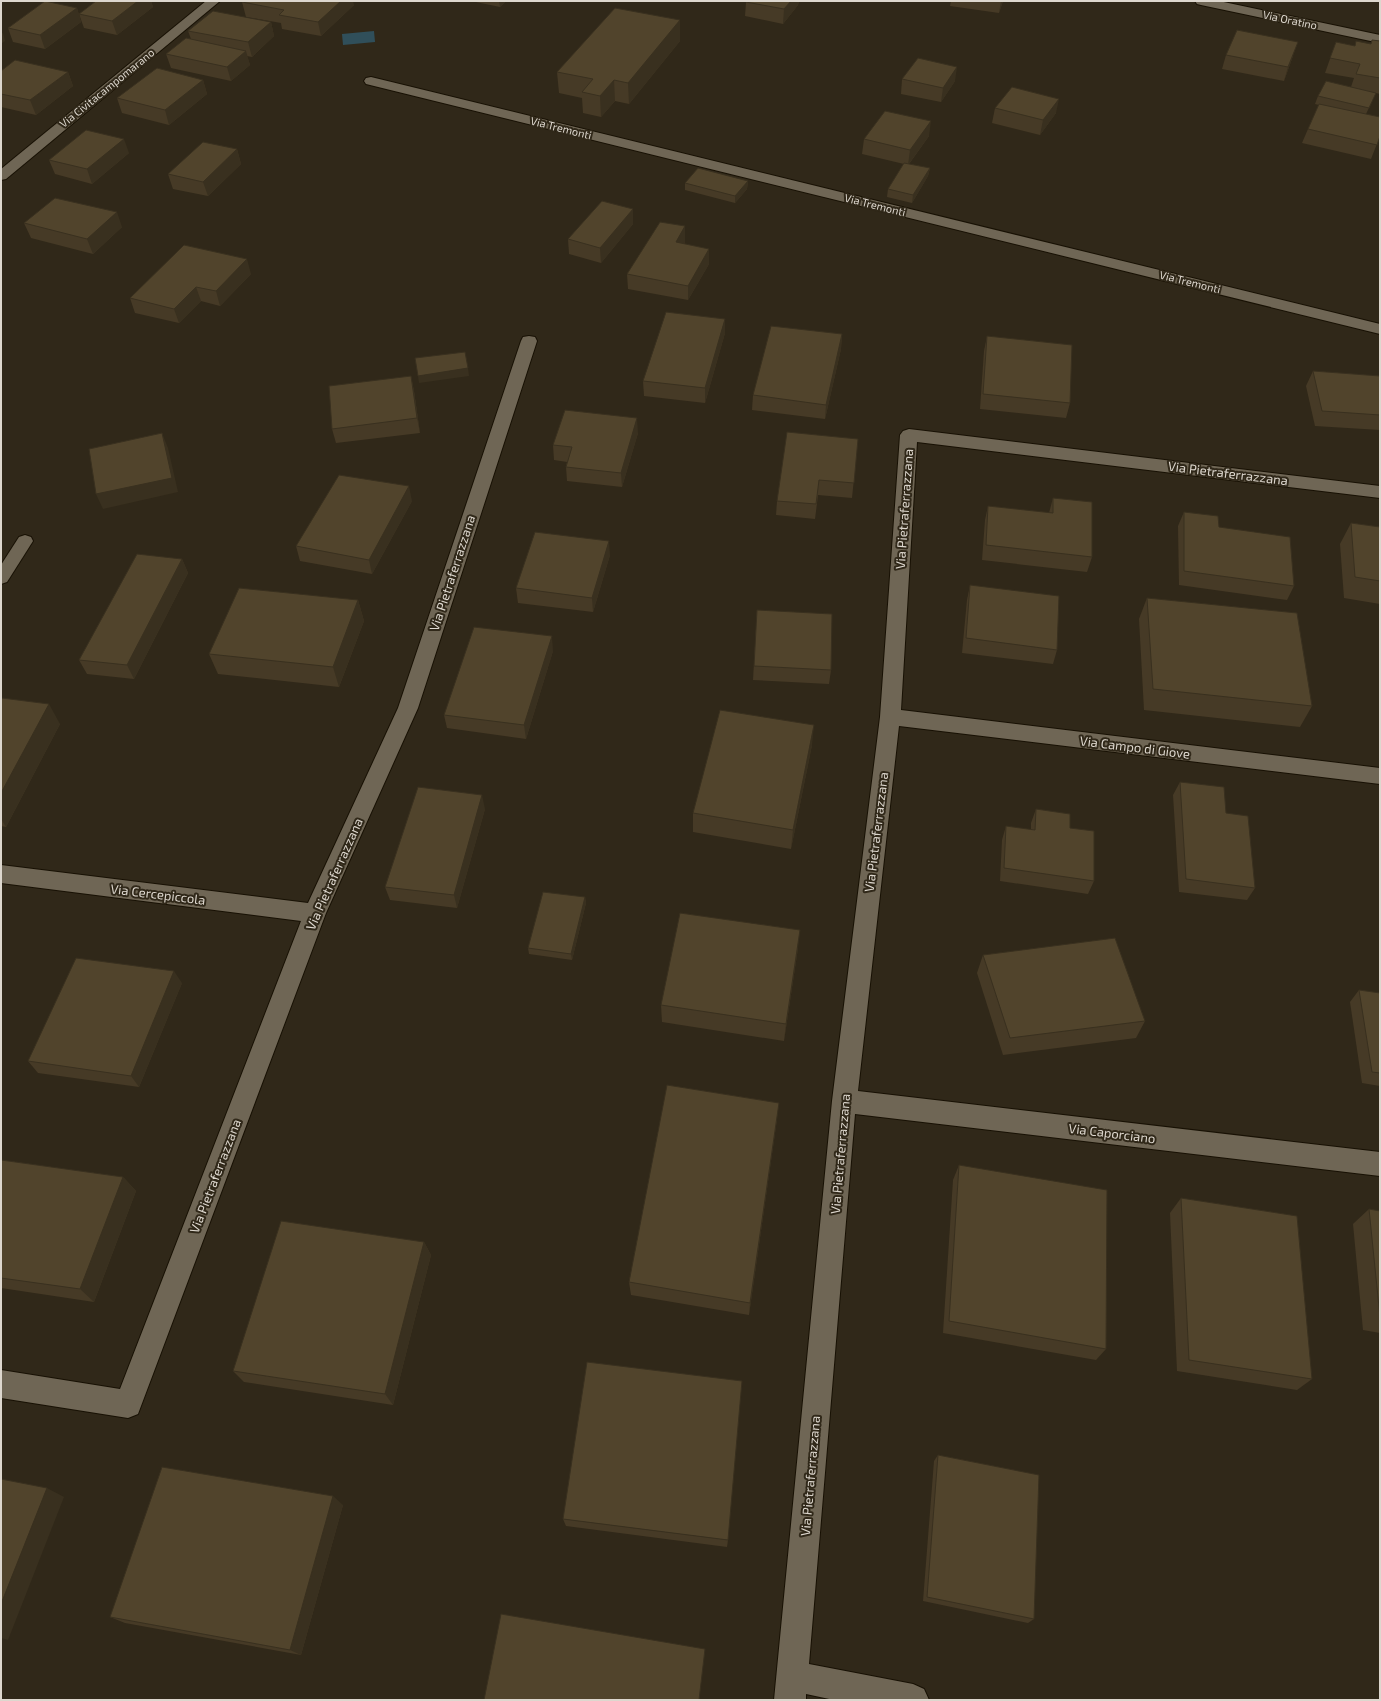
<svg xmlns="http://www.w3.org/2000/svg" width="1381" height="1701" font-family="'Exo 2',sans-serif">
	<rect width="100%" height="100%" fill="#302819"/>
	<!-- water -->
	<polygon fill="#304f5a" points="374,31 375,42 343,45 342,34"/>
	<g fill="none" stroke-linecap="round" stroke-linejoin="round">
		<!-- lane casing -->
		<g stroke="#181104" stroke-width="2">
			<polygon id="lane" points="25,535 31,537 33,541 7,582 1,584 1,565 19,537"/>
		</g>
		<!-- street casing -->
		<g stroke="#181104" stroke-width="2">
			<g id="street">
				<polygon points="206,1 220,1 6,179 1,180 1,169"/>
				<polygon points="1195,1 1219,1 1380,35 1380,43 1201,5 1197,4"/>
				<polygon points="371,77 1380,324 1380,334 366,84 364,81 366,78"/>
				<polygon points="529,336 535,337 537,341 418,708 326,913 138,1414 128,1418 1,1398 1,1370 120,1389 301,921 1,883 1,865 308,903 398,708 521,341 523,337"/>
				<polygon points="909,429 1380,486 1380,498 917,442 901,710 1380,768 1380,784 899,726 858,1091 1380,1152 1380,1176 855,1114 809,1664 913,1684 924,1689 929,1700 834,1700 806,1694 806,1700 774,1700 832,1101 880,717 900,435 903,431"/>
			</g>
		</g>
		<!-- lane -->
		<use href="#lane" fill="#6f6655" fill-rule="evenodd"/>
		<!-- street -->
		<use href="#street" fill="#6f6655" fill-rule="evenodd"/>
	</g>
	<!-- wall -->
	<g fill="#463a26">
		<polygon points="96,1 151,1 153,7 117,35 84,28 79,14"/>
		<polygon points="471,1 506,1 500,7"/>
		<polygon points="746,1 799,1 798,5 783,24 745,16 746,2"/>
		<polygon points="951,1 1003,1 999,13 950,6"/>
		<polygon points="242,2 354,5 321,36 282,29 281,23 246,17"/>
		<polygon points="77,8 81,22 45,49 13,42 8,28"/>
		<polygon points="680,20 680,41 629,104 615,101 601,117 583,113 582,98 559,93 557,72"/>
		<polygon points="271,22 274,36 252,57 247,56 250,65 231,81 171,68 166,54 191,39 188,31"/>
		<polygon points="1380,41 1380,94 1376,93 1366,114 1380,136 1371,159 1302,143 1308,129 1319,105 1315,104 1318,96 1351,87 1354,78 1325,73 1336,42 1355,46 1370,44"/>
		<polygon points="1226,55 1293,56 1284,81 1222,69"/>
		<polygon points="1,71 68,72 73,86 36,115 1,107"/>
		<polygon points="902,79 955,81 941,102 901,94"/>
		<polygon points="203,80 207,94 169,125 122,113 117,98"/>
		<polygon points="995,108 1056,113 1040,135 992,123"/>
		<polygon points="929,136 909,164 930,168 928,176 912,203 887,197 888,189 904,164 862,154 864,139"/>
		<polygon points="237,149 241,164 208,196 173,189 168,174"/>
		<polygon points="129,153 92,184 55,174 49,160"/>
		<polygon points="748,181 747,189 735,203 685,190 685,183"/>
		<polygon points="633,209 633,224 601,263 569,254 568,239"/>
		<polygon points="24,223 122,227 93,254 31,238"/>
		<polygon points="685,241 684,244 709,249 709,264 688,300 628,289 627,274"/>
		<polygon points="251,274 220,306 201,301 179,323 135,313 130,298"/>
		<polygon points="725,333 705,403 644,396 643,381"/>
		<polygon points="842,334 841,349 825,419 752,410 753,395"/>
		<polygon points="987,336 1070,403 1066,418 980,409 984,351"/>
		<polygon points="1313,371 1380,376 1380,430 1315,426 1306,386"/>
		<polygon points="411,376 414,391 420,433 336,443 332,429"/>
		<polygon points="638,433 622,487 567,481 566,467 567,462 554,460 553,445"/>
		<polygon points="858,439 852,498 818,495 815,519 776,515 777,501"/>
		<polygon points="1053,498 1092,557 1087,572 982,560 985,520 988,506 1049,513"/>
		<polygon points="412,501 372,574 300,561 296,546"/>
		<polygon points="1184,512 1219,527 1294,586 1287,600 1179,585 1178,526"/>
		<polygon points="1351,523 1380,527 1380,604 1344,598 1340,544"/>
		<polygon points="610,555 593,612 518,603 516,588"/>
		<polygon points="182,559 188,573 134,679 87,674 79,660"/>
		<polygon points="970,585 1057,650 1053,664 962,653 967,600"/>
		<polygon points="1147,598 1312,706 1300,727 1144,710 1139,619"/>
		<polygon points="358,600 364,621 339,687 218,674 209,654"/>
		<polygon points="757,610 831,670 829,684 753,680"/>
		<polygon points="553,651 526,739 447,728 444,715"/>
		<polygon points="1,700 60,724 6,827 1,826"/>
		<polygon points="812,745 791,849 693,832 693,813"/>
		<polygon points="1180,782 1226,813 1255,888 1247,900 1179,892 1173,795"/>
		<polygon points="485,809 457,908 390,900 385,887"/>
		<polygon points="1036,809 1070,828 1094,881 1088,894 1000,881 1002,840 1006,826 1031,830 1031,823"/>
		<polygon points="585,897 586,903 572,960 529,954 528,948"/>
		<polygon points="798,948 784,1041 662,1022 661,1005"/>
		<polygon points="983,955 1145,1021 1136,1038 1003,1055 977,973"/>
		<polygon points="182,983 139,1087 38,1073 28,1061"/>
		<polygon points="1359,990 1380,993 1380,1086 1362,1083 1350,1002"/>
		<polygon points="777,1119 749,1315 631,1295 629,1282"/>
		<polygon points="1,1160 123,1177 136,1191 94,1302 1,1288"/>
		<polygon points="959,1165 1106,1349 1096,1360 943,1333 953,1180"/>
		<polygon points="1181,1198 1312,1379 1297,1390 1177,1371 1170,1213"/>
		<polygon points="1369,1209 1380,1211 1380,1333 1363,1330 1353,1224"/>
		<polygon points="424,1242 431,1255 393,1405 244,1382 233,1371"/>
		<polygon points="938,1455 1034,1619 1028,1623 923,1601 934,1461"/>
		<polygon points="343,1505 301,1655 125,1623 110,1617"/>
		<polygon points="563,1519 728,1540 727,1547 566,1526"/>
	</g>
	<!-- shaded-wall -->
	<g fill="#39301f">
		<polygon points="138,1 151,1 153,7 117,35 112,21"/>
		<polygon points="341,1 353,1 354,5 321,36 318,22"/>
		<polygon points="499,1 506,1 500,7"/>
		<polygon points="791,1 799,1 798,5 783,24 784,9"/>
		<polygon points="1001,1 1003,1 999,13"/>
		<polygon points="77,8 81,22 45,49 40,35"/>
		<polygon points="680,20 680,41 629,104 628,83"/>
		<polygon points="271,22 274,36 252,57 248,42"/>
		<polygon points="3,33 5,41 1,44 1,34"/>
		<polygon points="1298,42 1293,56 1284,81 1288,67"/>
		<polygon points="246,51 250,65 231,81 227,67"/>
		<polygon points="957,67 955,81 941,102 943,88"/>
		<polygon points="68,72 73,86 36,115 30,100"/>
		<polygon points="203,80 207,94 169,125 165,110"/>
		<polygon points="614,80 615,101 601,117 600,96"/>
		<polygon points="1059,99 1056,113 1040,135 1043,120"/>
		<polygon points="931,121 929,136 908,165 910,150"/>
		<polygon points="124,139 129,153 92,184 87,169"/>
		<polygon points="237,149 241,164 208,196 203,182"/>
		<polygon points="930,168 928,176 912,203 913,195"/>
		<polygon points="748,181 747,189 735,203 735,196"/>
		<polygon points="633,209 633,224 601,263 600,248"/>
		<polygon points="117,212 122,227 93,254 87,239"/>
		<polygon points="685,226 685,241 676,257 676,242"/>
		<polygon points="709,249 709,264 688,300 688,286"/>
		<polygon points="247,259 251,274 220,306 216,291"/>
		<polygon points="196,287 201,301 179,323 174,309"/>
		<polygon points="725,319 725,333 705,403 705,388"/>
		<polygon points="842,334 841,349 825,419 826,405"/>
		<polygon points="468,368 469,376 419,383 418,376"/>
		<polygon points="411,376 414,391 420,433 417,418"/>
		<polygon points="637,418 638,433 622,487 621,473"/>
		<polygon points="162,433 168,448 178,492 103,509 96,494"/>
		<polygon points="409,486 412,501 372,574 369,560"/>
		<polygon points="609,541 610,555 593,612 592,598"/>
		<polygon points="182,559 188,573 134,679 127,665"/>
		<polygon points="358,600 364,621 339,687 333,667"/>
		<polygon points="552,636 553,651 526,739 524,725"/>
		<polygon points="49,704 60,724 6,827 1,819 1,793"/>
		<polygon points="814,725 812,745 791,849 793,830"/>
		<polygon points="482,795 485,809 457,908 454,895"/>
		<polygon points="585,897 586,903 572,960 571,954"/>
		<polygon points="800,930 798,948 784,1041 786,1024"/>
		<polygon points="174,971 182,983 139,1087 131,1076"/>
		<polygon points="779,1103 777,1119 749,1315 750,1303"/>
		<polygon points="123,1177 136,1191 94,1302 80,1289"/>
		<polygon points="424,1242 431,1255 393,1405 385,1394"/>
		<polygon points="47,1488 64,1497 8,1640 1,1638 1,1604"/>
		<polygon points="333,1496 343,1505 301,1655 290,1650"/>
	</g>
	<!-- building -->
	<g fill="#51442c" stroke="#39301f">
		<polygon points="45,1 77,8 40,35 8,28"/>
		<polygon points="96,1 138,1 112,21 79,14"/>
		<polygon points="244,1 341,1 318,22 279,15 284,10 242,2"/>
		<polygon points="746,1 791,1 784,9 746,2"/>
		<polygon points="615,8 680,20 628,83 614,80 600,96 582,92 593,79 557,72"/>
		<polygon points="213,11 271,22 248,42 188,31"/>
		<polygon points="1237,30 1298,42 1288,67 1226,55"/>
		<polygon points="186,38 246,51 227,67 166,54"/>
		<polygon points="1372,40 1380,41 1380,78 1356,74 1360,64 1330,58 1336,42 1355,46 1356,41 1371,44"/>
		<polygon points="918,58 957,67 943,88 902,79"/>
		<polygon points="15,60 68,72 30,100 1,94 1,71"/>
		<polygon points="157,68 203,80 165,110 117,98"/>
		<polygon points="1326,81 1376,93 1369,108 1318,96"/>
		<polygon points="1012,87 1059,99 1043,120 995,108"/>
		<polygon points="1319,104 1380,117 1380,136 1377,145 1308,129"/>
		<polygon points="885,111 931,121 910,150 864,139"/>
		<polygon points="86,130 124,139 87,169 49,160"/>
		<polygon points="203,142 237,149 203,182 168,174"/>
		<polygon points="904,163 930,168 913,195 888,189"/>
		<polygon points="698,168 748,181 735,196 685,183"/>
		<polygon points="55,198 117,212 87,239 24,223"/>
		<polygon points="602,201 633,209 600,248 568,239"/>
		<polygon points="660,222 685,226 676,242 709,249 688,286 627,274"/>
		<polygon points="184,245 247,259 216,291 196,287 174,309 130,298"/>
		<polygon points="666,312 725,319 705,388 643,381"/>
		<polygon points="771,326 842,334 826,405 753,395"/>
		<polygon points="987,336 1072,345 1070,403 983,394"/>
		<polygon points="465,352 468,368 418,376 415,358"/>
		<polygon points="1313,371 1380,376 1380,415 1322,411"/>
		<polygon points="411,376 417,418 332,429 329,386"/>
		<polygon points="565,410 637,418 621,473 566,467 572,447 553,445"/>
		<polygon points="787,432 858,439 854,483 819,480 816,504 777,501"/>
		<polygon points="162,433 172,478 96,494 89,449"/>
		<polygon points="339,475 409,486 369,560 296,546"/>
		<polygon points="1053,498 1092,502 1092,557 986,545 988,506 1053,513"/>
		<polygon points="1184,512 1218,516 1219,527 1290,537 1294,586 1184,571"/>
		<polygon points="1351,523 1380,527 1380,581 1355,577"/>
		<polygon points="535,532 609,541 592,598 516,588"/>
		<polygon points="137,554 182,559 127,665 79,660"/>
		<polygon points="970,585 1059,596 1057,650 966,638"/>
		<polygon points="239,588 358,600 333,667 209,654"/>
		<polygon points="1147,598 1297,613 1312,706 1153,689"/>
		<polygon points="757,610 832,614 831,670 754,666"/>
		<polygon points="474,627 552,636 524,725 444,715"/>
		<polygon points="2,698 49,704 1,793 1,700"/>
		<polygon points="720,710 814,725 793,830 693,813"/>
		<polygon points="1180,782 1224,787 1226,813 1248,816 1255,888 1186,879"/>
		<polygon points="418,787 482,795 454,895 385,887"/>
		<polygon points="1036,809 1070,814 1070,828 1094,831 1094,881 1004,868 1006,826 1035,830"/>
		<polygon points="543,892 585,897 571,954 528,948"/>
		<polygon points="680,913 800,930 786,1024 661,1005"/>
		<polygon points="1115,938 1145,1021 1010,1038 983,955"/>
		<polygon points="76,958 174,971 131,1076 28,1061"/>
		<polygon points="1359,990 1380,993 1380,1073 1372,1072"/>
		<polygon points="667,1085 779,1103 750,1303 629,1282"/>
		<polygon points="1,1160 123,1177 80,1289 1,1278"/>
		<polygon points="959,1165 1107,1190 1106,1349 949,1321"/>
		<polygon points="1181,1198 1297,1216 1312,1379 1189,1360"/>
		<polygon points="1369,1209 1380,1211 1380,1317"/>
		<polygon points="281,1221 424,1242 385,1394 233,1371"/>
		<polygon points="587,1362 742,1381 728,1540 563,1519"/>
		<polygon points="938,1455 1039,1475 1034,1619 927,1597"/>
		<polygon points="162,1467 333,1496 290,1650 110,1617"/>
		<polygon points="1,1479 47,1488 1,1604"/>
		<polygon points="501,1614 705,1649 699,1700 484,1700"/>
	</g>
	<g text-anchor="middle" stroke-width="4" stroke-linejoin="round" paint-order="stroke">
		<!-- far-street labels -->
		<g font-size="11" fill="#ddd7ce" stroke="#302819">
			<text transform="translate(1290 20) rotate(12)" y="4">Via Oratino</text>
			<text transform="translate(107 88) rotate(-39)" y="4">Via Civitacampomarano</text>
			<text transform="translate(561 128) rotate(14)" y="4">Via Tremonti</text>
			<text transform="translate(875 205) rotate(14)" y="4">Via Tremonti</text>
			<text transform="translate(1190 282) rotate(14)" y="4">Via Tremonti</text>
		</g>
		<!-- street labels -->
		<g font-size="13" fill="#ddd7ce" stroke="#302819">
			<text transform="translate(1228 473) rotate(7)" y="5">Via Pietraferrazzana</text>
			<text transform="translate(904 509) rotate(-86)" y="5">Via Pietraferrazzana</text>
			<text transform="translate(452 573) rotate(-72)" y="5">Via Pietraferrazzana</text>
			<text transform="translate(1135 747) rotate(7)" y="5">Via Campo di Giove</text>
			<text transform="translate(876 832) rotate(-83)" y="5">Via Pietraferrazzana</text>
			<text transform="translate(334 874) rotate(-66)" y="5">Via Pietraferrazzana</text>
			<text transform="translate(158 894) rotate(7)" y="5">Via Cercepiccola</text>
			<text transform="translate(1112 1133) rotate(7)" y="5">Via Caporciano</text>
			<text transform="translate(840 1154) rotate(-85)" y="5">Via Pietraferrazzana</text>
			<text transform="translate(215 1176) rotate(-69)" y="5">Via Pietraferrazzana</text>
			<text transform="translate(810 1476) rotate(-85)" y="5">Via Pietraferrazzana</text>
		</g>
	</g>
	<!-- border -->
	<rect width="1381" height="1701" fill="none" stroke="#ddd7ce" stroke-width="4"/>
</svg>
